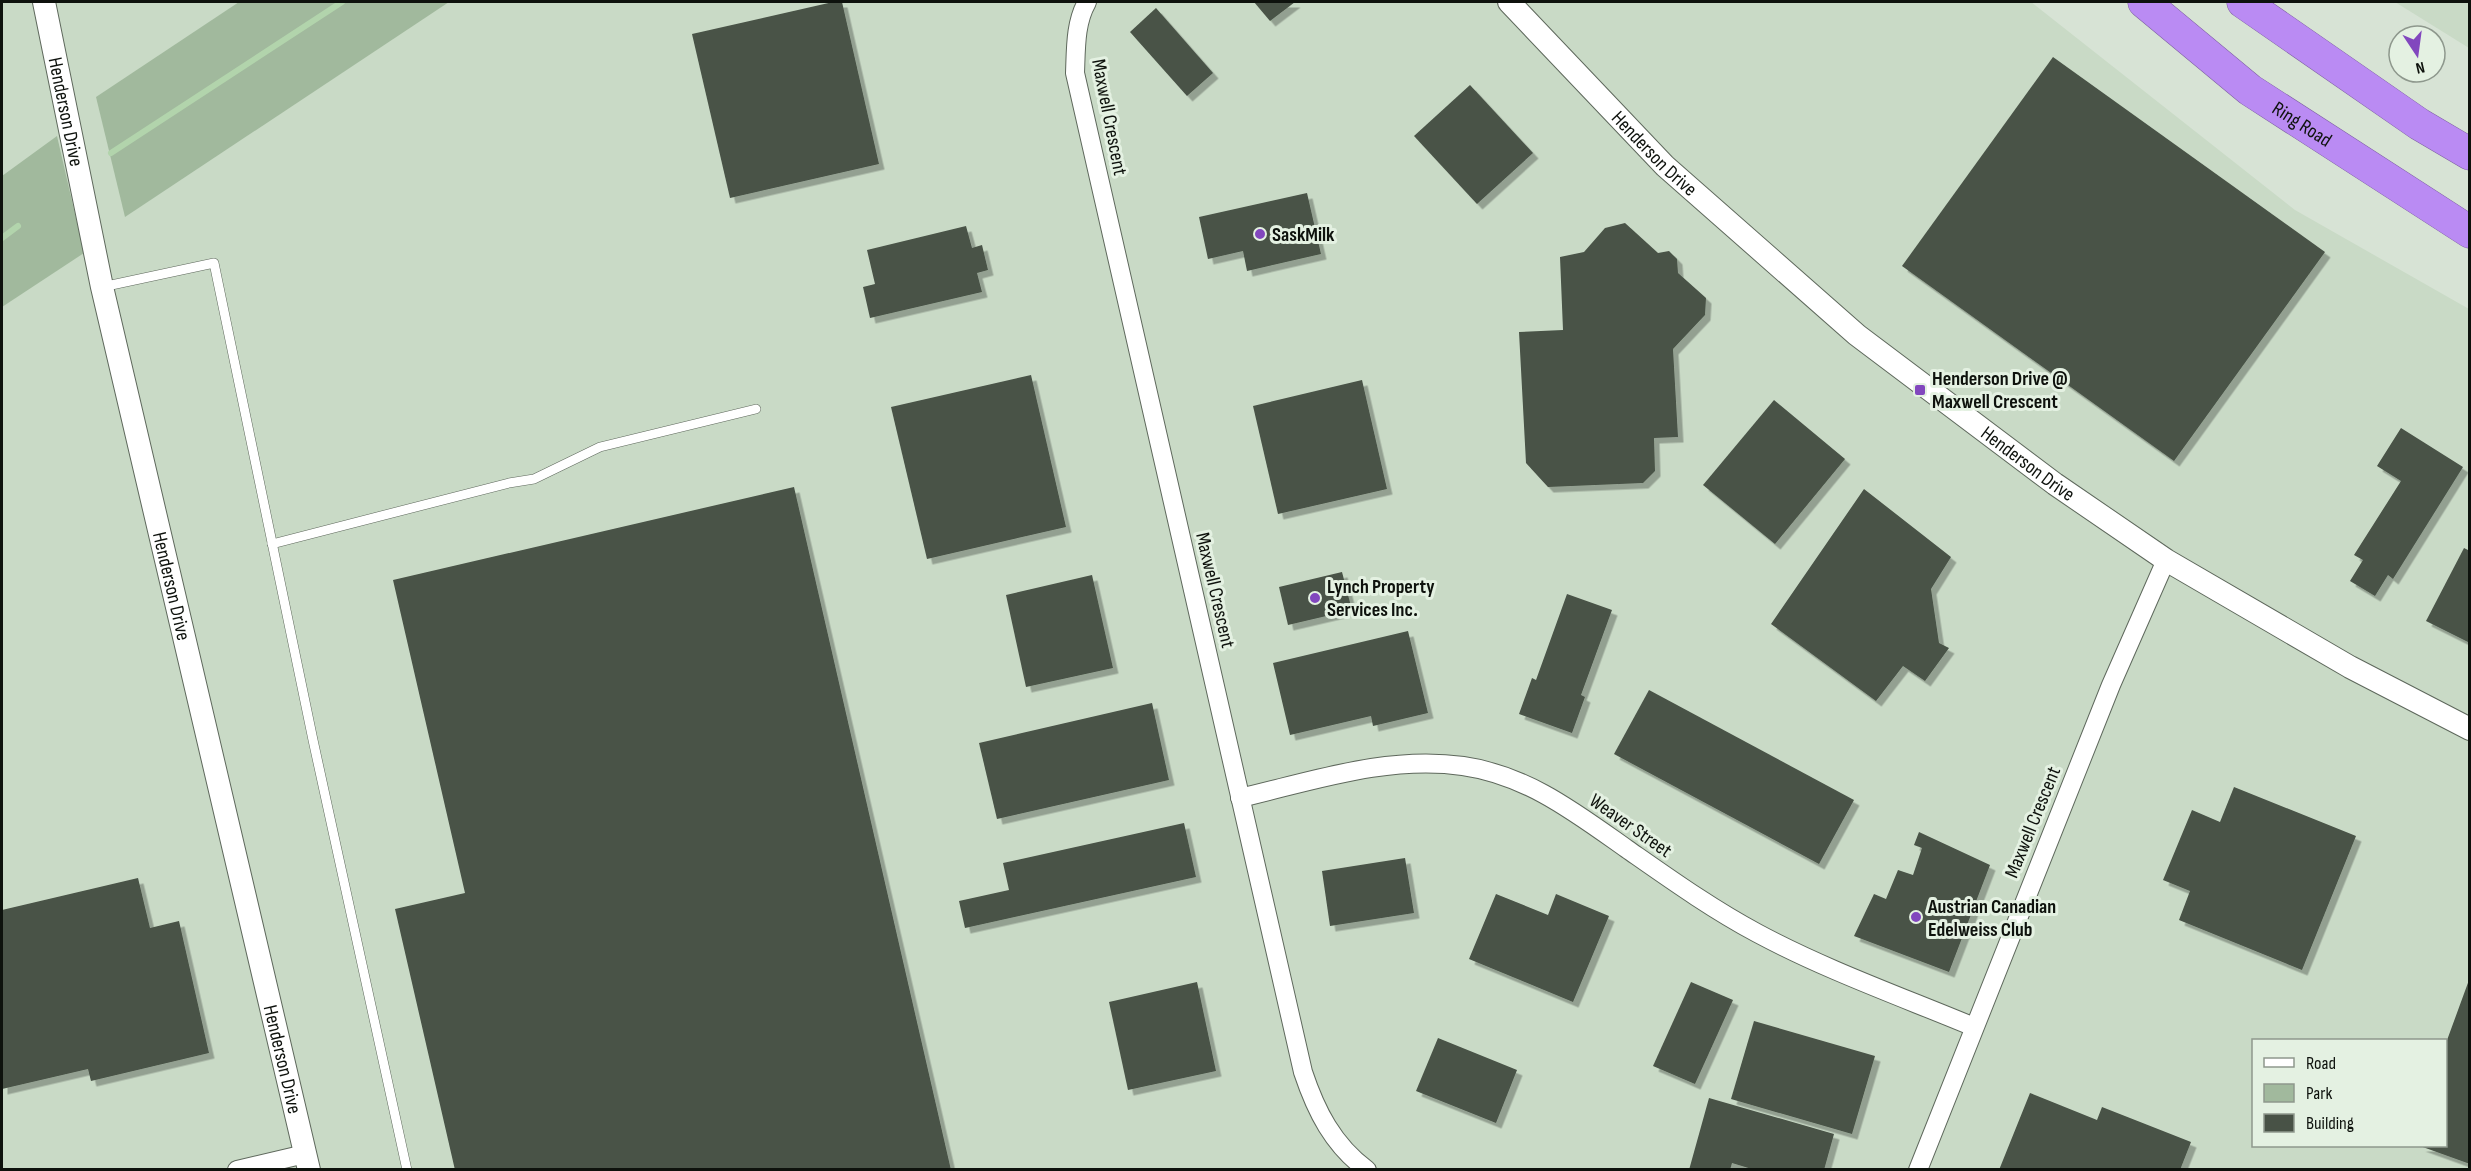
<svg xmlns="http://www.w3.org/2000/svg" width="2471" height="1171" font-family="'Sofia Sans Condensed',sans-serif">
	<defs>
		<filter id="shadow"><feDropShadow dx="5.5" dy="5.5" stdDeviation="0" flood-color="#0004"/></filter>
	</defs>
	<rect width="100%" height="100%" fill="#d7e3d5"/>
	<!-- built -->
	<g fill="#c9dac6" fill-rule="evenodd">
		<path d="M 2,2 L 2031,2 L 2295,210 L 2469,309 L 2469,1169 L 2,1170 ZM 2254,1040 L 2446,1040 L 2446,1146 L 2254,1146 Z"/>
		<polygon points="2395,2 2469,2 2469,48"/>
	</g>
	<!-- green -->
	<g fill="#a1b99d">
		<polygon points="239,2 449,2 125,217 96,97"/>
		<polygon points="57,136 84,253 2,307 2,176"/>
	</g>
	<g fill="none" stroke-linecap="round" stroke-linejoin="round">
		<!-- stream -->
		<g stroke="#b2d4ac" stroke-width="6">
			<polyline points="111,153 342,2"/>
			<polyline points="2,238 18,226"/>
		</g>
	</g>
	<!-- building -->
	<g fill="#485246" filter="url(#shadow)">
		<polygon points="833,2 842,2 879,164 730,198 692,34"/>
		<polygon points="1254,2 1295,2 1270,21"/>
		<polygon points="1156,8 1213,73 1187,96 1130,32"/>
		<polygon points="2053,57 2325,252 2174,461 1902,266"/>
		<polygon points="1470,85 1533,153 1477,204 1414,136"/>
		<polygon points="1307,193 1321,254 1247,271 1243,251 1208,259 1199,217"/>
		<polygon points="1625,223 1658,253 1669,251 1677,259 1678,273 1706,298 1705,315 1673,349 1678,437 1654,438 1655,471 1643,483 1548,487 1526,463 1519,332 1563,330 1560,257 1584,252 1605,228"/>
		<polygon points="966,226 972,248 982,245 988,270 977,273 982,292 870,318 863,287 875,284 867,250"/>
		<polygon points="1031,375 1066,527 927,559 891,407"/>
		<polygon points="1362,380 1387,489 1278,514 1253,406"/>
		<polygon points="1774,400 1845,459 1775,544 1703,485"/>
		<polygon points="2401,428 2463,467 2393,579 2388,575 2375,596 2350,581 2363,560 2354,555 2401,481 2377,466"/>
		<polygon points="794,487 951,1170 455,1170 395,909 465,893 393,580"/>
		<polygon points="1864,489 1951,557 1931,589 1939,643 1949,648 1925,681 1903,666 1876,701 1771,624"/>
		<polygon points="2464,548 2470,551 2470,643 2426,621"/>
		<polygon points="1342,572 1352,610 1288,625 1279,587"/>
		<polygon points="1092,575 1113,668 1026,687 1006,595"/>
		<polygon points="1567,594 1612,610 1581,695 1585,697 1572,733 1519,714 1532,678 1536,680"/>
		<polygon points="1408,631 1428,713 1373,726 1371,716 1290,735 1273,663"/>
		<polygon points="1649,690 1854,800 1819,864 1614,754"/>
		<polygon points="1152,703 1169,780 997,819 979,743"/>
		<polygon points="2234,787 2356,836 2302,970 2179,920 2190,891 2163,880 2192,810 2220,822"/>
		<polygon points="1184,823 1196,877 965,928 959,901 1009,890 1003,863"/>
		<polygon points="1919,832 1990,865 1949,972 1854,936 1874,894 1886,899 1898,870 1913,875 1922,848 1914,845"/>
		<polygon points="1405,858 1414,913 1330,926 1322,871"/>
		<polygon points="138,878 150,928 179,921 209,1053 91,1081 88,1069 2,1089 2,910"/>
		<polygon points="1496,894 1548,915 1556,894 1609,916 1573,1002 1469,959"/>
		<polygon points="2469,980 2470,980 2470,1164 2420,1146 2446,1146 2446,1043"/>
		<polygon points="1197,982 1216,1071 1128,1090 1109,1002"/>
		<polygon points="1691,982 1733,1000 1695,1084 1653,1066"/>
		<polygon points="1754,1021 1875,1056 1852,1134 1731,1099"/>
		<polygon points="1438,1038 1517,1070 1496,1123 1416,1091"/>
		<polygon points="2030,1093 2097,1120 2102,1107 2191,1142 2180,1170 1999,1170"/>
		<polygon points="1709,1098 1834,1134 1824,1170 1755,1170 1732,1163 1730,1170 1689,1170"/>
	</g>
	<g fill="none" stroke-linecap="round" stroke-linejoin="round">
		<!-- service casing -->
		<g stroke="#5e685c" stroke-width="10">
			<g id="service">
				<polyline points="102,287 214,263 313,740 407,1170"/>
				<polyline points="272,544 509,483 534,479 600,447 756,409"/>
			</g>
		</g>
		<!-- minor casing -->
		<g stroke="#5e685c" stroke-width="20">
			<g id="minor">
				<path d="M 1087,2 C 1075,23 1076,49 1075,73 L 1303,1072 C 1316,1111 1333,1145 1367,1170"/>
				<path d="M 1240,798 C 1313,781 1388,755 1463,766 C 1527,775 1576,813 1627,849 C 1670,879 1712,909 1757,933 C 1826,970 1902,997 1974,1027"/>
				<polyline points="237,1170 305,1154"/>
				<polyline points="1918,1170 2111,685 2166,560"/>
			</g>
		</g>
		<!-- tertiary casing -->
		<g stroke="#5e685c" stroke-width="24">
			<g id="tertiary">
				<path id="s1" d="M 44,2 L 102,287 L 309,1170"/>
				<path id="s2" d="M 1509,2 L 1665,166 L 1857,335 L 2055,484 L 2166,560 L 2350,667 L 2470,729"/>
			</g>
		</g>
		<!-- motorway casing -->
		<g stroke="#7e61a2" stroke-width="33">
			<g id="motorway">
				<path id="s3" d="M 2144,2 L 2250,90 L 2470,232"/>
				<polyline points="2243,2 2419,124 2470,154"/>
			</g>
		</g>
		<!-- service -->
		<use href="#service" stroke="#fff" stroke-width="9"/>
		<!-- minor -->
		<use href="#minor" stroke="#fff" stroke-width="18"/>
		<!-- tertiary -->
		<use href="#tertiary" stroke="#fff" stroke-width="22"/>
		<!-- motorway -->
		<use href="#motorway" stroke="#ba8bf3" stroke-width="32"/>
	</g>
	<!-- markers -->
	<g fill="#8247be" stroke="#e4f1e2" stroke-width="2">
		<circle cx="1260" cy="234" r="6"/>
		<rect x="1914" y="384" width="12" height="12" rx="3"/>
		<circle cx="1315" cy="598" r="6"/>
		<circle cx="1916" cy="917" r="6"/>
	</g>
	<g text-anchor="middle" stroke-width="6" stroke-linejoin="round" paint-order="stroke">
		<!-- street labels -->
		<g font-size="20" fill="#0e120d" stroke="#e4f1e2">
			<text dy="7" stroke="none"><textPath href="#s1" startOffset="112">Henderson Drive</textPath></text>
			<text transform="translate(1110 117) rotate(79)" y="7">Maxwell Crescent</text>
			<text dy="7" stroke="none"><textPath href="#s3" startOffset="200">Ring Road</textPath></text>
			<text dy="7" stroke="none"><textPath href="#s2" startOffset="210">Henderson Drive</textPath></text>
			<text dy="7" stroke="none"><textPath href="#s2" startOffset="696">Henderson Drive</textPath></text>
			<text dy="7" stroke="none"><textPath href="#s1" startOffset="598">Henderson Drive</textPath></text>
			<text transform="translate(1216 590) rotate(77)" y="7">Maxwell Crescent</text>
			<text transform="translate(2032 822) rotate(-68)" y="7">Maxwell Crescent</text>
			<text transform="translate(1631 825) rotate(35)" y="7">Weaver Street</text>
			<text dy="7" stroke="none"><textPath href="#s1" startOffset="1084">Henderson Drive</textPath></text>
		</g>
		<!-- poi labels -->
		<g font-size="20" font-weight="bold" fill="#0e120d" stroke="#e4f1e2" text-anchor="start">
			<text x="1272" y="241">SaskMilk</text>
			<text x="1932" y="385">Henderson Drive @<tspan x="1932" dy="23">Maxwell Crescent</tspan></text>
			<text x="1327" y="593">Lynch Property<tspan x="1327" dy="23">Services Inc.</tspan></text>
			<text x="1928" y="913">Austrian Canadian<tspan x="1928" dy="23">Edelweiss Club</tspan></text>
		</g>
	</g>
	<!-- border -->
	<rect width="2471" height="1171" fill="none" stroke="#0e120d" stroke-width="6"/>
	<!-- legend -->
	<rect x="2252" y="1039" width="195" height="108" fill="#e4f1e2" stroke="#8e988d" stroke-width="1.5"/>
	<rect x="2264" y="1058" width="30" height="9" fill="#ffffff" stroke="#8e988d" stroke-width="1.5"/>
	<text x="2306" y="1069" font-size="18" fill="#0e120d">Road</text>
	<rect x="2264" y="1084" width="30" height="18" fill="#a1b99d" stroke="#8e988d" stroke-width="1.5"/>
	<text x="2306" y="1099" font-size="18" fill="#0e120d">Park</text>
	<rect x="2264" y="1114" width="30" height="18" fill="#485246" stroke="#8e988d" stroke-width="1.5"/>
	<text x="2306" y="1129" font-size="18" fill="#0e120d">Building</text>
	<!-- north arrow -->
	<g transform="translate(2417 54) rotate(167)"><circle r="28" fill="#e4f1e2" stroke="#8e988d" stroke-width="1.5"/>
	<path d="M0-4.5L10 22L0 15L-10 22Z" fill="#8247be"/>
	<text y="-9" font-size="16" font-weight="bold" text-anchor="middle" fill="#0e120d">N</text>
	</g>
</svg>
